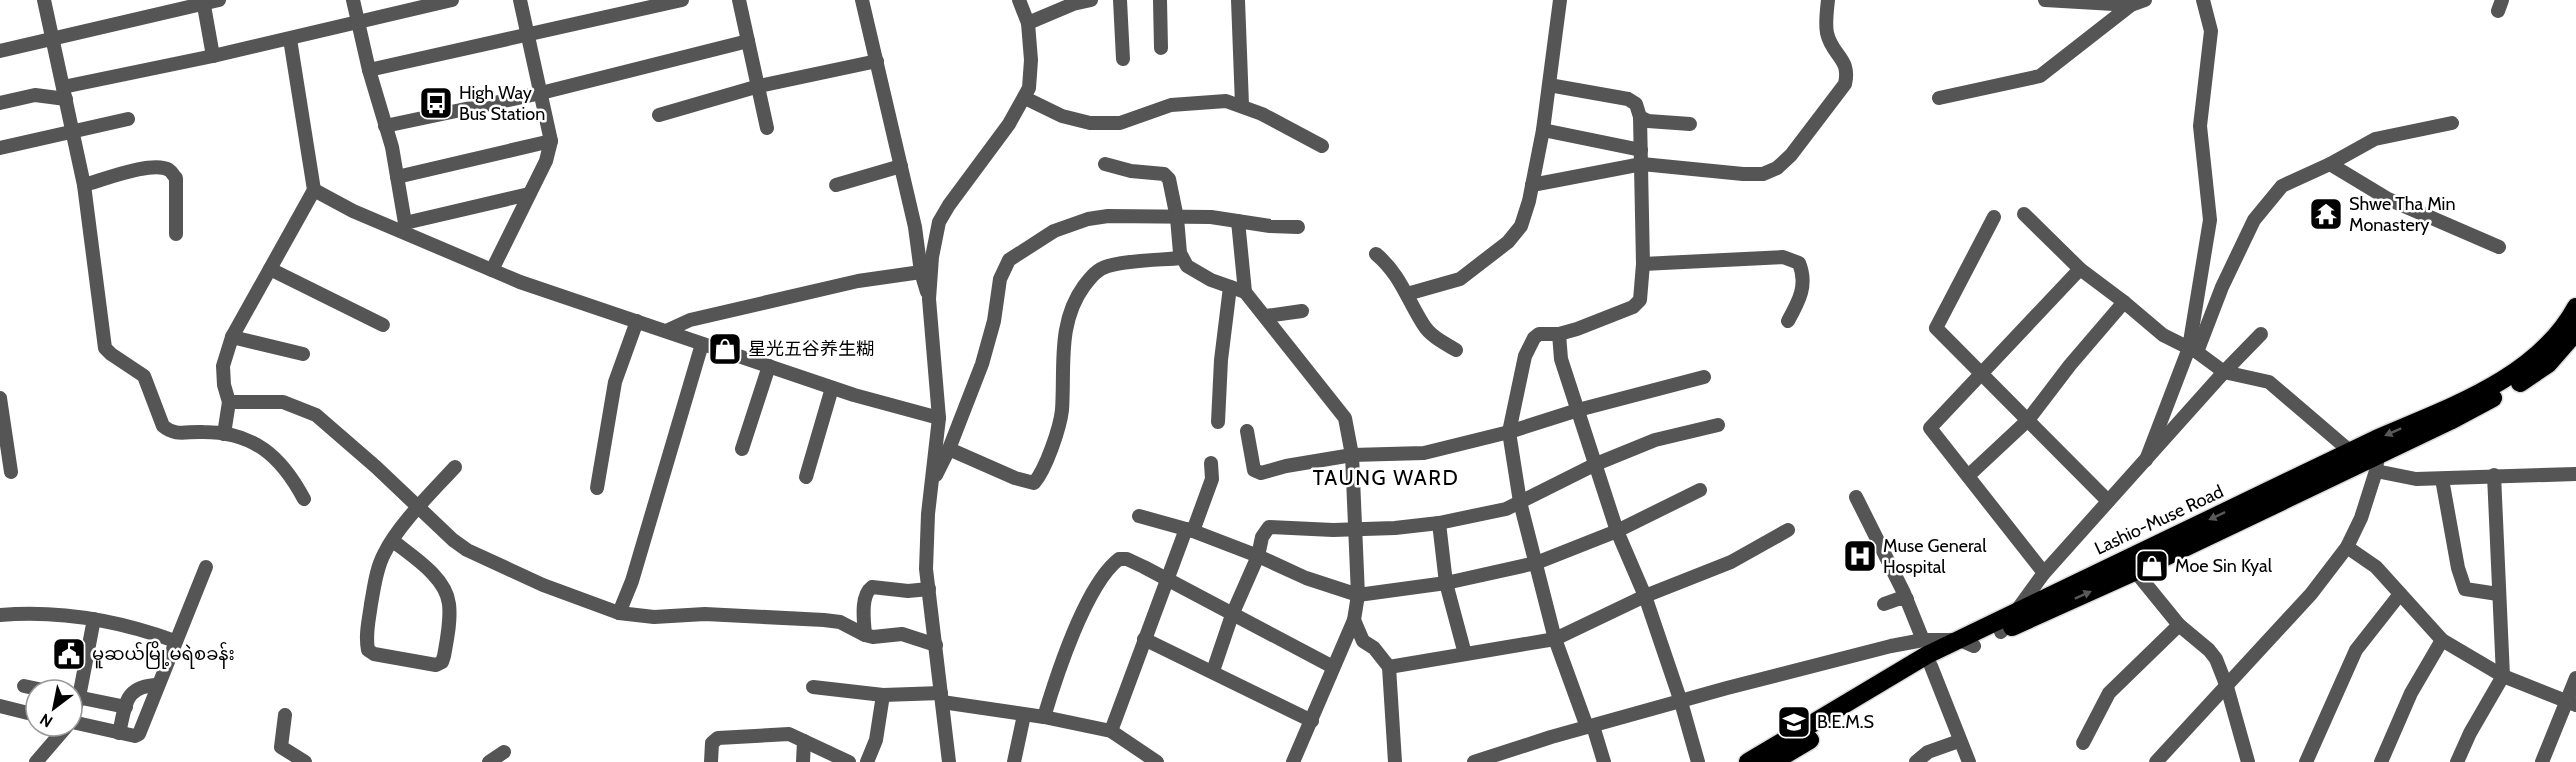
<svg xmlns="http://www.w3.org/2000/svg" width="2576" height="762" font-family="Cabin,'Noto Sans SC','Noto Sans Myanmar',sans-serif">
	<rect width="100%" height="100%" fill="#fff"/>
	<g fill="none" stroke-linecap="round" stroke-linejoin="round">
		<!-- highway casing -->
		<g stroke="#dbdbdb" stroke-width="21">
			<g id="highway">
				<polyline points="2520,383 2548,364 2576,332"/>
				<polyline points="2012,627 2134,572 2450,421 2493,398"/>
				<path d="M 1748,762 L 1927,655 L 2376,439 C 2447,408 2537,379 2576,307"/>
				<polyline points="1773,762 1810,740"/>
			</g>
		</g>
		<!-- minor -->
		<g stroke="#555" stroke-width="14">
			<path d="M 44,0 L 84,185 L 105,348 L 111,354 L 144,376 L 163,426 C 176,437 187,431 203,432 C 254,432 281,456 304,499"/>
			<polyline points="203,0 213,56"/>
			<polyline points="353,0 369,70 392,147 405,223 402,230"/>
			<polyline points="739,0 767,128"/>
			<polyline points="862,0 915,227 921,272 927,292"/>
			<polyline points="1120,0 1123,59"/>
			<polyline points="1160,0 1161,48"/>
			<polyline points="1238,0 1242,105"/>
			<polyline points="2045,0 2131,5 2145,0"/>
			<polyline points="2498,11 2502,0"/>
			<polyline points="1028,23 1073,4 1091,0"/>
			<polyline points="0,51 219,0"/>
			<polyline points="369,70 682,0"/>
			<polyline points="1549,85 1628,99 1636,104 1640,117 1648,121 1690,124"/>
			<polyline points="63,87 213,56 452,0"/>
			<polyline points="1025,98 1062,116 1090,123 1120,123 1171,105 1226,101 1262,114 1322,146"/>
			<polyline points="1939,98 2040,76 2131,5"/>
			<polyline points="0,103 35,95 66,99"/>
			<polyline points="659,115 759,86 877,61"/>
			<polyline points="385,126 541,93 748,41"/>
			<polyline points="1543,130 1641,150"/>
			<polyline points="0,148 128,119"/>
			<polyline points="1105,164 1131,171 1164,174 1169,179 1177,218 1180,253 1187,266 1211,280 1245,292 1345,418 1352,455 1358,595 1354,620 1293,762"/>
			<polyline points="2330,164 2388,199 2499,247"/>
			<polyline points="397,177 551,141"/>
			<path d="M 84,185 C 103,180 153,160 169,170 C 172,172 173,175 176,178 L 176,234"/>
			<polyline points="836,185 901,166"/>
			<path d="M 1532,185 L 1642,164 L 1743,174 L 1763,174 L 1777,168 L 1791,155 L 1845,84 C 1851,58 1832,56 1827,33 C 1825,23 1827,10 1828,0"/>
			<polyline points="314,190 353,211 520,282 854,395 939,418"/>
			<polyline points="2024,214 2080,269 2124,302 2163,335 2197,352 2224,372 2269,382 2351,452"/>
			<polyline points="1994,217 1936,328 2108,501"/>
			<polyline points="1238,221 1245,292"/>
			<polyline points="405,223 529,194"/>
			<path d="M 1376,254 C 1400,274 1407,299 1423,324 C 1430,336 1444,343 1456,350"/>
			<path d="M 1643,264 L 1783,257 L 1799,263 C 1808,285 1799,301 1788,321"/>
			<polyline points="270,269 383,325"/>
			<polyline points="492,270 546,161 551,141 520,0"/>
			<polyline points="1407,294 1460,279 1508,242 1521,226 1529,201 1543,130 1560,0"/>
			<polyline points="1266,316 1302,311"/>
			<polyline points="666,331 690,320 858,281 921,272"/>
			<polyline points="1559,334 1561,359 1617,531 1645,596 1681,702 1698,762"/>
			<polyline points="232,337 303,354"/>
			<polyline points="2197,352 2222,287 2254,220 2282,186 2330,164 2375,139 2452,123"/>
			<polyline points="0,398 11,472"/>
			<polyline points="229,402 224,385 223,366 232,337 314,190 290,39"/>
			<polyline points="1218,422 1221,360 1230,287"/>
			<polyline points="1247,431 1254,470 1261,473 1286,466 1352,455 1424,453 1509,432 1578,410 1704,377"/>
			<polyline points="224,434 229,402 283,402 316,415 376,467 453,540 467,550 543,585 619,613 654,617 705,614 824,620 840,622 865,635 873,637 902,634 936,645"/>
			<polyline points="742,449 769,366"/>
			<path d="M 949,449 L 1015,478 L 1034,483 C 1046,469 1060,428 1062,410 C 1065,367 1057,323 1084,286 C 1091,277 1097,269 1108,266 C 1129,260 1160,260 1182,258"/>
			<polyline points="2146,460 2189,348 2210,220 2200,126 2211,31 2203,0"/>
			<polyline points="2376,471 2416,479 2576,474"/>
			<polyline points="936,475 949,449 982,364 994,321 1000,279 1009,260 1054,231 1088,219 1108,216 1211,217 1270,226 1298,227"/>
			<polyline points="1968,476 2028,420 2070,365 2124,302"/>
			<polyline points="806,477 832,388"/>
			<polyline points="2442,479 2458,568 2465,589 2498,594"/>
			<polyline points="597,488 615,382 637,321"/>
			<polyline points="1856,497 1904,593 1923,640"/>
			<polyline points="1139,516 1193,531 1258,556 1306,578 1358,595 1446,583 1536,563 1617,531 1700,490"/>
			<polyline points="1439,523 1446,583 1465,654"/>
			<polyline points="1193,531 1212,479 1211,463"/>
			<path d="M 393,541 C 412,556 446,577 449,604 C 451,621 447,639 444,656 L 442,662 L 436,665 L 374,654 L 368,650 C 365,634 369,620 371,604 C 374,588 376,569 384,554 C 398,525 433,491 455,467"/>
			<polyline points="2347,547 2376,567 2442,640 2503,676 2576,705"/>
			<polyline points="2131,566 2179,625 2209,650 2216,659 2227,687 2248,762"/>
			<polyline points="2044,573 1930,428 2080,269"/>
			<polyline points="1884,604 1898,599 1907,599"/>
			<polyline points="619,613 632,581 702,344"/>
			<path d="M 0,615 C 59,610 120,621 175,641"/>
			<polyline points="1354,620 1363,641 1374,648 1389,667 1395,762"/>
			<polyline points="2001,632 2044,573 2224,372 2261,334"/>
			<path d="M 865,635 C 864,621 860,596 872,587 L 908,591 L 929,589"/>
			<polyline points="1144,639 1312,721"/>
			<polyline points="1931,666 1969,762"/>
			<polyline points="1389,667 1555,639 1645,596 1731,562 1788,530"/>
			<polyline points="1213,671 1232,615 1258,556 1262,537 1269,527 1333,530 1395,528 1439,523 1506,509 1596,464 1655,440 1718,425"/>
			<polyline points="24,686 43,690"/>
			<polyline points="813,687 883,695 941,693"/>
			<polyline points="72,696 126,707"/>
			<polyline points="942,702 1044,717 1111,731 1157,762"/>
			<polyline points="0,706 36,715"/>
			<polyline points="285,715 281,747 305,762"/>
			<polyline points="72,717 79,697 94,619"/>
			<path d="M 1044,717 C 1056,677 1086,584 1119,559 L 1127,559 L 1144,567 L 1333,667"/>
			<polyline points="72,722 135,736 139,734 206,567"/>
			<polyline points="1593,726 1604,762"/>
			<polyline points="1587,727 1555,639 1520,502 1509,432 1525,356 1534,338 1539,334 1559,334 1577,329 1633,307 1640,300 1643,264 1640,117"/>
			<polyline points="1111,731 1186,529"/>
			<path d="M 119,733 C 126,704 124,686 158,685"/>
			<polyline points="2083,743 2109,693 2179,625"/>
			<polyline points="36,762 67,726"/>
			<polyline points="489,762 504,752"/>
			<polyline points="711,762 712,743 718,738 789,734 849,762"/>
			<polyline points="803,762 804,741"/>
			<polyline points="867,762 876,740 883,695"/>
			<polyline points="949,762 926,569 928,514 939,418 929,299 932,257 939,222 949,205 1009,124 1029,88 1031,60 1028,23 1019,0"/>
			<polyline points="1014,762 1024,715"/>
			<polyline points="1474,762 1551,737 1727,688 1891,646 1923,640 1960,640 1974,646"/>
			<polyline points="1916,762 1928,752 1959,741"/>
			<polyline points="2156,762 2311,594 2347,547 2361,518 2376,471 2378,454"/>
			<polyline points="2306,762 2356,650 2400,594"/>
			<polyline points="2381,762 2411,693 2442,640"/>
			<polyline points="2457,762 2470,733 2503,676 2494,475"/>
			<polyline points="2542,762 2576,678"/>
		</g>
		<!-- highway -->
		<use href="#highway" stroke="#000" stroke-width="18"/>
	</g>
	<!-- one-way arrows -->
	<defs><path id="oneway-solid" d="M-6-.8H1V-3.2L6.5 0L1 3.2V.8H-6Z" transform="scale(1.5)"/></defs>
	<g fill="#595959">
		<use href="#oneway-solid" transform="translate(2393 432) rotate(156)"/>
		<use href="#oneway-solid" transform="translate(2217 516) rotate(155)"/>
		<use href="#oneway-solid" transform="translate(2083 595) rotate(-24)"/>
	</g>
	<!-- icons -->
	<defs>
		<g id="bus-square" transform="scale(1.725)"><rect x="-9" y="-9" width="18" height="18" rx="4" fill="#000" stroke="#fff"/><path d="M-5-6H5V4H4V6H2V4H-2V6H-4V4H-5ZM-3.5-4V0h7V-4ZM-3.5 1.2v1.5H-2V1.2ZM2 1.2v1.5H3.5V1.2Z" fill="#fff"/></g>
		<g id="temple-square" transform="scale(1.725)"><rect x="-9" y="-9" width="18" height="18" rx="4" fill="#000" stroke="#fff"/><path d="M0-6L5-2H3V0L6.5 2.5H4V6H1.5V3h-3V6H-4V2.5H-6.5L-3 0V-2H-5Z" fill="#fff"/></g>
		<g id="shop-square" transform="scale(1.725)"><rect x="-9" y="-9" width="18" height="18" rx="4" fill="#000" stroke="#fff"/><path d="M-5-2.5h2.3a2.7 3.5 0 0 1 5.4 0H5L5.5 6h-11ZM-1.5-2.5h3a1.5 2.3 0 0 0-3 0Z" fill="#fff"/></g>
		<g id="hospital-square" transform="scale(1.725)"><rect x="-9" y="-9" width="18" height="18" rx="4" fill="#000" stroke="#fff"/><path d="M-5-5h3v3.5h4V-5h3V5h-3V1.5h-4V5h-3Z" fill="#fff"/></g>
		<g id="civic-square" transform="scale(1.725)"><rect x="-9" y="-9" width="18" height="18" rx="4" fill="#000" stroke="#fff"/><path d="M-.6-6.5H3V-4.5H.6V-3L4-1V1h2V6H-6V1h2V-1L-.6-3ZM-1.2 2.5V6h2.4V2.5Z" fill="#fff"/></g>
		<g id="school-square" transform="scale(1.725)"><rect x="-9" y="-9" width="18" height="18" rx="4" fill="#000" stroke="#fff"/><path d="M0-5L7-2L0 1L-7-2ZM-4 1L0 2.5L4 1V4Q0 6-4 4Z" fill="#fff"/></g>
	</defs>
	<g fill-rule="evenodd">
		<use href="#bus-square" x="436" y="103"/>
		<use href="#temple-square" x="2326" y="214"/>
		<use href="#shop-square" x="725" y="349"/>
		<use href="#hospital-square" x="1860" y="556"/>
		<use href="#shop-square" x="2152" y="566"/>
		<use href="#civic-square" x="69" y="654"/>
		<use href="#school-square" x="1794" y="722"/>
	</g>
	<g text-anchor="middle" stroke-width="5" stroke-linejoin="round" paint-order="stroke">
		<!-- poi labels -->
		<g font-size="18" fill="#000" stroke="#fff" text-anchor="start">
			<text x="459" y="99">High Way<tspan x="459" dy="21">Bus Station</tspan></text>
			<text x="2349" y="210">Shwe Tha Min<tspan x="2349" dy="21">Monastery</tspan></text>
			<text x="748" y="355">星光五谷养生糊</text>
			<text x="1883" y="552">Muse General<tspan x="1883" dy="21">Hospital</tspan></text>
			<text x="2175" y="572">Moe Sin Kyal</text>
			<text x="92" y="660">မူဆယ်မြို့မရဲစခန်း</text>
			<text x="1817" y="728">B.E.M.S</text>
		</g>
		<!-- street labels -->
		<g font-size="18" fill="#000" stroke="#fff">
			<text transform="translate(2159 520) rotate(-25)" y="6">Lashio-Muse Road</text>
		</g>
		<!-- quarter labels -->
		<g font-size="21" letter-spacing="1.5" fill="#000" stroke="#fff">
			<text x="1386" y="485">TAUNG WARD</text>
		</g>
	</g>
	<!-- north arrow -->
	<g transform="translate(54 708) rotate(212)"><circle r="28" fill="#ffffff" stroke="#999999" stroke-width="1.5"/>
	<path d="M0-4.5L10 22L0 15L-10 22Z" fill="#000000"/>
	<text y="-9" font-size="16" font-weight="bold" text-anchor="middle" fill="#000000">N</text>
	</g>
</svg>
